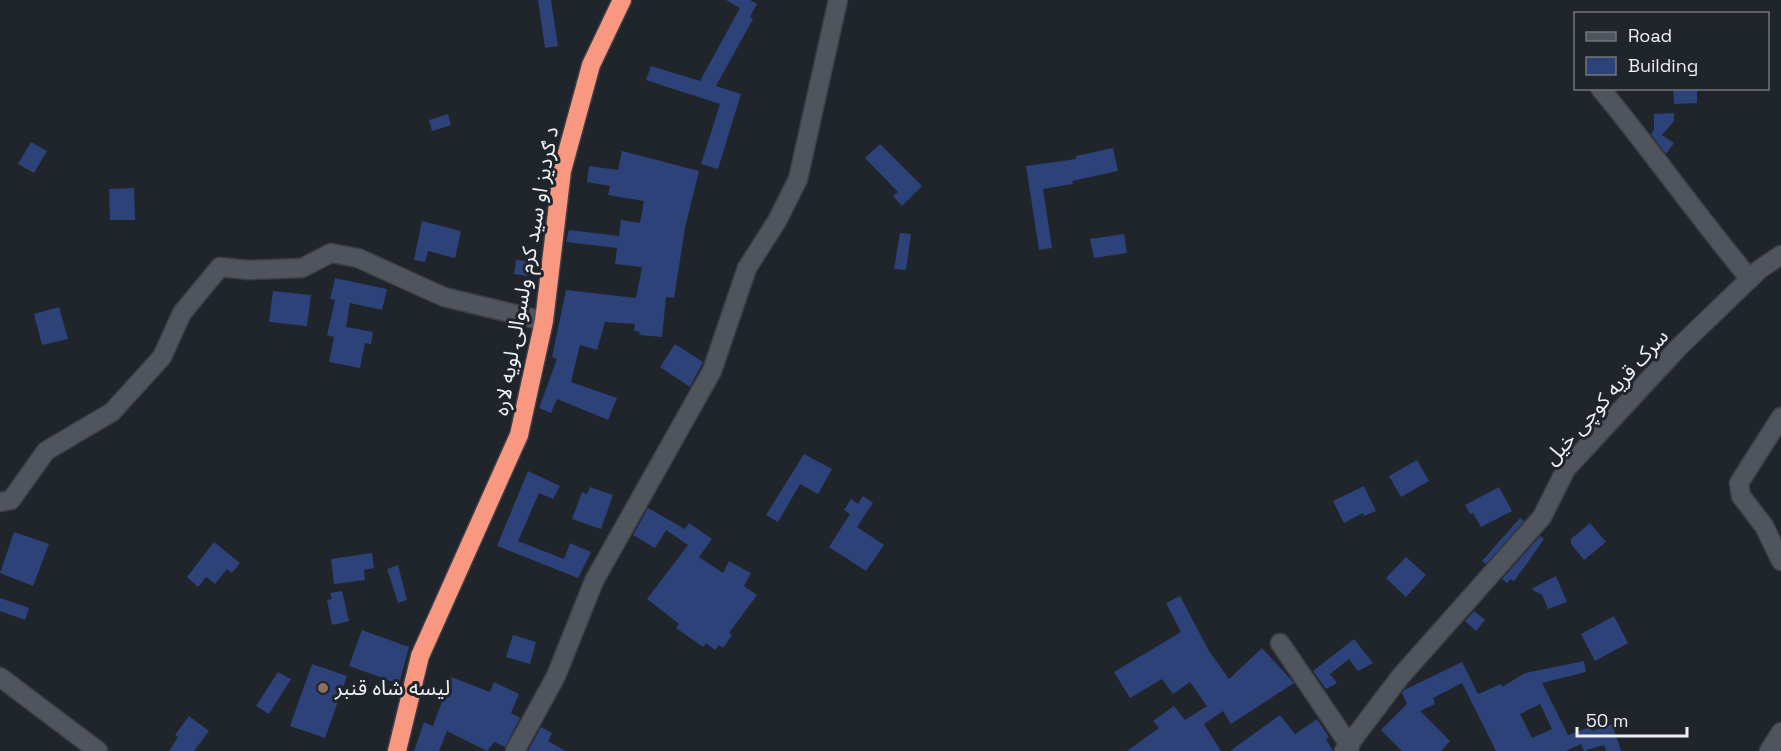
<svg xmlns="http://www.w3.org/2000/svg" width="1781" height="751" font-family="'Space Grotesk','Noto Sans Arabic',sans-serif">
	<rect width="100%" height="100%" fill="#20242b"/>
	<!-- building -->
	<g fill="#2c4278" fill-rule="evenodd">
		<polygon points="538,0 551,0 558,46 545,48"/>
		<polygon points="726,0 750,0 757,4 750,17 753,19 716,86 741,94 718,169 701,164 720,104 646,80 651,66 700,81 740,8"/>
		<polygon points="1673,88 1697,88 1697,103 1674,104"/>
		<polygon points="1674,113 1674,121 1662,135 1674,143 1666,154 1651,134 1654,130 1654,114"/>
		<polygon points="448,114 451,125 432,131 429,120"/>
		<polygon points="31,142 47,151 34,173 18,164"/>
		<polygon points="880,144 922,186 902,206 893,196 898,192 865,158"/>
		<polygon points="1113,148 1118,171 1072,181 1073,184 1043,189 1052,248 1039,250 1026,166 1076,159 1076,156"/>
		<polygon points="622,151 699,171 685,228 674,298 666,297 662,337 639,335 640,332 634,331 635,324 605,322 597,350 580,345 571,382 617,398 608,420 557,399 551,413 539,408 557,359 552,357 566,290 636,298 642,267 615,264 617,248 566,242 569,230 619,236 621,220 640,223 644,201 608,195 610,186 587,182 589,166 618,170"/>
		<polygon points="134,188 135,220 110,220 109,189"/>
		<polygon points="422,221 461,231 455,258 428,251 425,262 414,260"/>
		<polygon points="900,233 911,234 906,270 894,269"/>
		<polygon points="1124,234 1127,253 1094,258 1090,239"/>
		<polygon points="516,260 529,261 528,276 514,274"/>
		<polygon points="335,278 387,289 382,310 350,303 346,327 373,332 371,344 365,343 360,368 329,362 334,337 327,335 335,300 330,299"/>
		<polygon points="273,291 311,295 307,326 269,322"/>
		<polygon points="59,307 68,339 42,345 34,314"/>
		<polygon points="675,344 703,362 690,387 660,367"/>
		<polygon points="804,454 832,469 818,494 800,484 778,522 766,515"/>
		<polygon points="1417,460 1429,481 1401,497 1389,476"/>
		<polygon points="528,471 560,486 553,499 539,493 518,541 564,559 570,543 591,552 578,578 497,546"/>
		<polygon points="1364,486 1376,511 1364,516 1363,513 1344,523 1333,501"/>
		<polygon points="590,487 613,495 601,529 572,519 582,492 587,494"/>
		<polygon points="1499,487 1512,511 1481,527 1473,513 1470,514 1465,505"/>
		<polygon points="863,496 873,503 857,527 884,545 866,571 829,547 850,514 844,510 851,499 858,504"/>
		<polygon points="648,508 685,529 689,523 712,539 699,557 723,573 729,561 751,573 744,586 757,595 729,633 732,635 723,648 719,645 715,650 706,643 703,647 676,628 679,624 647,599 688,545 666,530 655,548 633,535"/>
		<polygon points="1520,518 1524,521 1486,564 1482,561"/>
		<polygon points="1590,523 1606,542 1584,560 1571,544 1571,539"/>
		<polygon points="14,532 49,544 33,586 0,573"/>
		<polygon points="1540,536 1544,539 1528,562 1514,581 1510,579 1507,583 1502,579"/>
		<polygon points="214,542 240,563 232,573 227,569 215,584 206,577 198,587 187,577"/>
		<polygon points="372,553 374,568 364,570 365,580 334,584 331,559"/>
		<polygon points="1406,557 1426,575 1406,597 1386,578"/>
		<polygon points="398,565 407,600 398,603 387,569"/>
		<polygon points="1556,576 1567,602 1548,609 1542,595 1531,589"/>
		<polygon points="342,591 349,621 332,625 327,600 332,599 330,593"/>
		<polygon points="1180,596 1209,651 1229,679 1262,648 1294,683 1231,724 1223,711 1204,724 1221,751 1127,751 1159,728 1153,721 1174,706 1185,720 1207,706 1190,682 1173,694 1162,679 1130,698 1114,672 1181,632 1166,603"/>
		<polygon points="0,598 29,608 25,620 0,611"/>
		<polygon points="1474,611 1485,620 1476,631 1465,621"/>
		<polygon points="1614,616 1628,643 1595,661 1581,634"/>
		<polygon points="362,630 409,647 399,684 349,666"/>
		<polygon points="513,635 536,642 530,664 506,657"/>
		<polygon points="1354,639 1373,663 1358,671 1349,659 1330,674 1337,683 1326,689 1313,671"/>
		<path d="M 1584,661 L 1586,672 L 1542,683 L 1568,735 L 1590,727 L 1592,731 L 1612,724 L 1621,751 L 1606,751 L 1604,745 L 1584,751 L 1581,744 L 1566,751 L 1496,751 L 1462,683 L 1433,698 L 1435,704 L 1420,711 L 1450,741 L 1441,751 L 1402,751 L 1381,730 L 1407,704 L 1402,693 L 1404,690 L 1462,662 L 1478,694 L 1501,684 L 1502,687 L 1525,673 ZM 1540,704 L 1552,729 L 1532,738 L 1520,714 Z"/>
		<polygon points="312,664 347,676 325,738 290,726"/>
		<polygon points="278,672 291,679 269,714 256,706"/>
		<polygon points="451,677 490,692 494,682 519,694 511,713 520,718 505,747 494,742 487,751 447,731 439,751 414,751 424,722 433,726"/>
		<polygon points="1280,715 1295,734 1317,719 1329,737 1326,739 1333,751 1230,751"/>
		<polygon points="189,716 209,731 194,751 169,751 178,737 175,735"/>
		<polygon points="541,727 552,733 548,741 566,751 528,751"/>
	</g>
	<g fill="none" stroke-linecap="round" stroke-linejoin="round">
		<!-- minor casing -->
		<g stroke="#3c3f45" stroke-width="21">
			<g id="minor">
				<path d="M 1600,88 C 1652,151 1698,217 1750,279"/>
				<polyline points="1781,417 1739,483 1741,496 1764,526 1781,561"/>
				<polyline points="0,502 11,500 46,451 112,412 162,357 182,313 220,267 248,270 302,268 331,253 358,258 444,297 544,321"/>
				<polyline points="1280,643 1350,746"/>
				<polyline points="0,677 98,751"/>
				<polyline points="515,751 556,676 594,581 712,371 747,268 777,221 798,179 838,0"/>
				<polyline points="1344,751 1400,677 1542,517 1566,469 1679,347 1760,269 1781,255"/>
				<polyline points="1769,751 1781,732"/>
			</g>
		</g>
		<!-- highway casing -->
		<g stroke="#3c3f45" stroke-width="21">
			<polyline id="highway" points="397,751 420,656 519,435 544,321 562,171 591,65 622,0"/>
		</g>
		<!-- minor -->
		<use href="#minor" stroke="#50545d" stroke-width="18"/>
		<!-- highway -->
		<use href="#highway" stroke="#f99880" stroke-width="18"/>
	</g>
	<!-- markers -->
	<circle fill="#8d6e63" stroke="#20242b" stroke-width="2" cx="323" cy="688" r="6"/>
	<g text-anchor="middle" stroke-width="6" stroke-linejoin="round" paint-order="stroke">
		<!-- street labels -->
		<g font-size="21" fill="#edf0f5" stroke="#20242b">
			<text transform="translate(526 271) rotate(-80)" y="7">د ګردیز او سید کرم ولسوالۍ لویه لاره</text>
			<text transform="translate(1606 397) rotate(-48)" y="7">سرک قریه کوچی خیل</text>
		</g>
		<!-- poi labels -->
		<g font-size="21" fill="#edf0f5" stroke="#20242b" text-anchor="start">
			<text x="335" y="695">لیسه شاه قنبر</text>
		</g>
	</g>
	<!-- legend -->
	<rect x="1574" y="12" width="195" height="78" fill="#20242b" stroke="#72767c" stroke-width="1.5"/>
	<rect x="1586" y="32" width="30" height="9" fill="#50545d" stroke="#72767c" stroke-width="1.5"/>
	<text x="1628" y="42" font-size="18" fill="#edf0f5">Road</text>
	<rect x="1586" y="57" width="30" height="18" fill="#2c4278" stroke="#72767c" stroke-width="1.5"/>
	<text x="1628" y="72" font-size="18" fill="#edf0f5">Building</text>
	<!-- scale -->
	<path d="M1577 727v9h110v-9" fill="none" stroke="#edf0f5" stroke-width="3"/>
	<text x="1586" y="727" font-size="18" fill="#edf0f5" stroke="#20242b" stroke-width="4.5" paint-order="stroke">50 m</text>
</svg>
